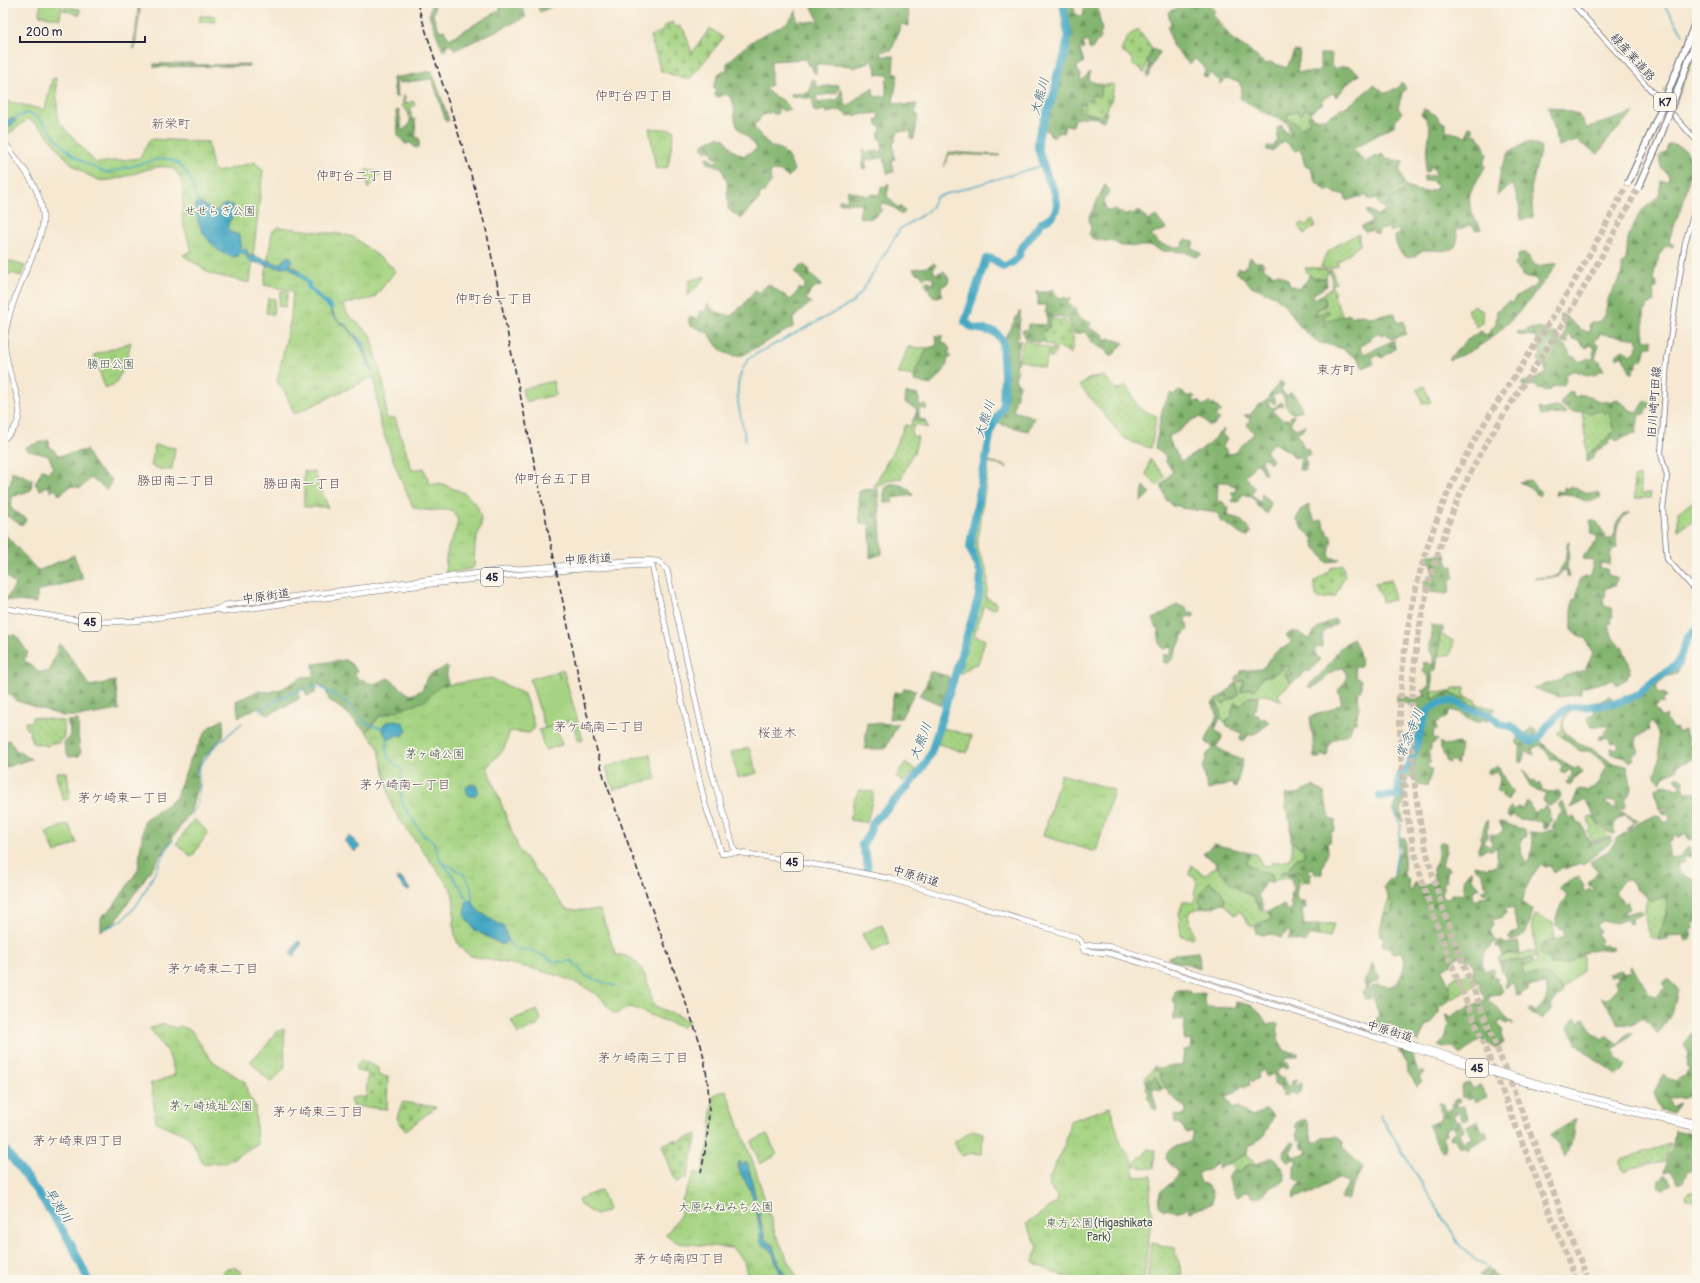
<svg xmlns="http://www.w3.org/2000/svg" width="1700" height="1283" font-family="Pangolin,'Klee One',sans-serif">
	<defs>
		<pattern id="grass-dots" width="8" height="8" patternUnits="userSpaceOnUse"><rect width="8" height="8" fill="#a5d381"/><path d="M2 2h.1M6 6h.1" fill="none" stroke="#8eb570" stroke-width="1.8" stroke-linecap="round"/></pattern>
		<pattern id="forest-firs" width="22" height="20" patternUnits="userSpaceOnUse"><rect width="22" height="20" fill="#84b56f"/><path d="M5 1l3.5 6h-7zM16 11l3.5 6h-7z" fill="#6c935c"/></pattern>
		<pattern id="cemetery-stones" width="16" height="16" patternUnits="userSpaceOnUse"><rect width="16" height="16" fill="#a5d381"/><path d="M2 7V4a2 2 0 0 1 4 0v3zM10 15v-3a2 2 0 0 1 4 0v3z" fill="#8eb570"/></pattern>
		<pattern id="park-tufts" width="24" height="20" patternUnits="userSpaceOnUse"><rect width="24" height="20" fill="#a5d381"/><path d="M3 7l-1-3M5 7V3M7 7l1-3M15 17l-1-3M17 17v-4M19 17l1-3" fill="none" stroke="#8eb570"/></pattern>
		<pattern id="water-ripples" width="26" height="14" patternUnits="userSpaceOnUse"><rect width="26" height="14" fill="#43a7c3"/><path d="M2 4q2-2 4 0t4 0M15 11q2-2 4 0t4 0" fill="none" stroke="#3888a0"/></pattern>
	</defs>
	<rect width="100%" height="100%" fill="#fbf7ec"/>
	<filter id="ink" filterUnits="userSpaceOnUse"><feTurbulence type="fractalNoise" baseFrequency=".025" numOctaves="2"/><feDisplacementMap in="SourceGraphic" scale="8" xChannelSelector="R" yChannelSelector="G"/><feConvolveMatrix kernelMatrix="1 2 1 2 8 2 1 2 1" color-interpolation-filters="sRGB"/></filter>
	<filter id="wash" filterUnits="userSpaceOnUse"><feTurbulence type="fractalNoise" baseFrequency=".012" numOctaves="4" result="noise"/><feDisplacementMap in="SourceGraphic" scale="16" xChannelSelector="R" yChannelSelector="G"/><feGaussianBlur stdDeviation="0.9" result="paint"/><feColorMatrix in="noise" values="0 0 0 0 0 0 0 0 0 0 0 0 0 0 0 0 0 1.4 0 .05"/><feComposite in="paint" operator="in"/></filter>
	<g filter="url(#wash)">
		<rect width="100%" height="100%" fill="#f6e8d1"/>
		<!-- grass -->
		<g fill="url(#grass-dots)" stroke="#647a5e">
			<polygon points="64,7 80,9 80,15 63,10"/>
			<polygon points="403,96 405,96 405,104 413,101 415,106 410,107 412,119 410,119 408,112 401,105 403,105"/>
			<polygon points="1308,108 1311,115 1309,116 1310,122 1300,129 1296,123 1287,118 1288,114 1297,111 1300,115"/>
			<polygon points="949,152 1000,155 1000,156 949,154 944,167"/>
			<polygon points="1404,184 1407,187 1389,200 1389,203 1381,207 1376,198 1390,197 1393,191"/>
			<polygon points="1312,220 1316,225 1305,234 1298,226 1303,223 1306,225"/>
			<path d="M 1359,234 L 1359,242 L 1361,244 L 1337,263 L 1339,265 L 1329,269 L 1321,267 C 1323,263 1324,256 1327,253 C 1331,248 1352,236 1359,234 Z"/>
			<path d="M 1305,268 L 1315,268 L 1330,271 L 1332,270 L 1336,283 L 1332,285 L 1335,293 L 1333,294 L 1343,316 L 1324,321 L 1322,320 L 1329,313 L 1328,311 L 1316,315 L 1317,309 L 1325,307 L 1325,299 L 1322,295 L 1332,287 L 1331,273 L 1327,273 L 1326,278 C 1317,279 1308,278 1305,268 Z"/>
			<polygon points="705,276 705,278 688,296 689,281"/>
			<polygon points="1474,305 1484,312 1482,317 1482,322 1477,327 1467,310"/>
			<path d="M 908,347 L 928,348 C 922,360 913,368 915,382 C 912,373 906,375 898,374 Z"/>
			<polygon points="1103,376 1118,390 1126,386 1140,409 1157,416 1151,448 1131,442 1123,437 1080,386 1088,379"/>
			<polygon points="1424,386 1431,402 1423,404 1417,389"/>
			<polygon points="1603,410 1609,412 1614,431 1601,444 1592,450 1587,458 1586,441 1587,439 1585,436 1582,411 1586,411 1587,413"/>
			<path d="M 913,419 L 926,422 L 928,428 L 920,426 L 917,424 L 913,427 L 912,436 L 918,437 L 914,454 L 912,454 L 901,479 C 890,476 884,486 874,486 L 891,455 L 905,425 L 911,426 Z"/>
			<polygon points="1150,459 1165,476 1157,486 1146,475"/>
			<path d="M 986,460 L 1007,466 L 1007,468 L 989,462 L 980,523 C 982,532 975,539 977,548 C 978,553 983,559 985,565 C 990,575 987,588 986,599 L 989,599 L 996,603 L 995,609 L 984,606 L 974,635 L 985,640 L 978,664 L 973,665 L 960,674 L 959,671 L 978,604 L 982,587 L 982,571 L 972,544 Z"/>
			<polygon points="1391,580 1394,600 1382,602 1381,596 1375,583"/>
			<polygon points="1440,634 1454,641 1451,654 1439,656"/>
			<path d="M 1290,665 L 1289,669 L 1285,674 L 1291,683 L 1278,694 L 1282,702 C 1273,695 1257,692 1247,699 C 1244,701 1243,704 1240,706 L 1235,702 L 1230,718 L 1226,723 L 1220,718 L 1221,711 L 1216,700 L 1218,699 L 1223,704 L 1238,695 L 1236,683 L 1246,680 L 1241,687 L 1241,692 L 1249,688 L 1255,690 L 1262,677 L 1272,675 Z"/>
			<polygon points="1453,688 1465,688 1464,697 1475,699 1476,704 1496,709 1495,710 1493,710 1492,713 1474,705 1471,705 1463,698 1452,695 1451,693 1441,695 1433,700 1432,691 1452,692"/>
			<path d="M 1570,709 L 1571,712 C 1563,717 1561,726 1566,733 L 1564,734 L 1563,738 L 1557,733 L 1562,730 C 1560,722 1566,717 1566,710 Z"/>
			<polygon points="32,717 64,721 64,738 60,740 59,743 51,743 48,746 32,743 32,737 29,736 30,730 26,729 25,722 31,722"/>
			<polygon points="943,728 972,736 967,753 938,744"/>
			<polygon points="905,762 916,770 903,782 896,777"/>
			<polygon points="859,790 874,792 867,823 850,820 849,817 851,815 853,803"/>
			<polygon points="1593,816 1600,827 1609,836 1593,841 1587,832 1591,828 1588,819"/>
			<path d="M 1292,842 L 1303,849 L 1305,856 L 1294,861 L 1291,867 L 1280,875 L 1298,872 L 1306,881 L 1297,883 L 1299,878 C 1297,874 1293,874 1289,874 L 1288,878 L 1280,878 L 1273,882 L 1272,874 L 1260,872 L 1246,862 L 1249,856 L 1249,853 L 1256,854 L 1263,866 L 1272,865 L 1272,862 C 1290,862 1293,860 1292,842 Z"/>
			<polygon points="1191,865 1204,875 1216,866 1231,883 1254,898 1258,908 1262,909 1263,911 1269,911 1271,918 1251,927 1240,911 1235,915 1223,903 1226,901 1200,904 1202,907 1191,911 1188,915 1194,936 1193,938 1181,936 1179,914 1183,901 1193,903 1196,895 1194,894 1197,882 1194,881 1196,877 1189,875"/>
			<path d="M 1664,897 C 1672,904 1660,930 1658,940 L 1651,937 C 1648,929 1644,920 1645,911 C 1645,906 1648,903 1647,898 L 1652,901 Z"/>
			<polygon points="1389,899 1394,903 1392,908 1393,909 1390,914 1384,914"/>
			<polygon points="1327,924 1334,924 1330,938 1319,936 1318,930 1320,925"/>
			<polygon points="1529,951 1533,951 1535,957 1533,959 1532,958 1516,961 1499,962 1499,958 1505,956 1506,954 1521,954"/>
			<path d="M 1475,970 L 1473,979 L 1477,979 L 1479,982 L 1465,992 L 1449,1000 C 1446,971 1457,980 1475,970 Z"/>
			<polygon points="1153,1069 1159,1071 1161,1079 1167,1088 1161,1088 1155,1076 1151,1082 1147,1083 1146,1089 1145,1078"/>
			<polygon points="1670,1144 1666,1161 1646,1164 1624,1172 1619,1161 1621,1159"/>
			<path d="M 1147,1149 L 1156,1150 L 1154,1169 L 1134,1166 C 1135,1161 1142,1153 1147,1152 Z"/>
			<polygon points="1247,1154 1255,1163 1246,1166 1240,1171 1234,1171 1230,1162"/>
			<polygon points="1697,1191 1697,1202 1686,1199 1685,1196 1687,1193"/>
			<polygon points="1151,1243 1175,1248 1182,1274 1163,1280 1147,1280"/>
			<path d="M 234,1267 L 241,1272 L 242,1280 L 223,1280 C 222,1271 225,1268 234,1267 Z"/>
		</g>
		<!-- forest -->
		<g fill="url(#forest-firs)" stroke="#536c55">
			<polygon points="139,3 141,3 135,49 133,48"/>
			<polygon points="497,3 509,3 515,6 521,4 526,17 455,50 450,44 446,45 447,49 443,51 429,15 431,5 435,7 433,16 440,31 444,30 449,39 500,10 500,4"/>
			<polygon points="536,3 559,3 540,12"/>
			<path d="M 810,3 L 908,3 L 906,4 L 909,15 L 909,26 L 901,24 L 892,50 L 883,51 L 880,56 L 894,56 L 893,73 L 898,74 L 893,102 L 906,105 L 917,104 L 915,112 L 918,115 L 914,139 L 911,139 L 911,131 L 898,131 L 895,142 L 893,142 L 895,159 L 892,160 L 894,172 L 887,173 L 884,157 L 870,160 L 866,158 L 866,168 L 863,169 L 862,166 L 863,149 L 864,149 L 867,152 L 883,151 L 881,139 L 879,139 L 879,133 L 881,132 L 880,126 L 877,125 L 876,120 L 879,119 L 879,113 L 848,116 L 840,110 L 826,113 L 825,110 L 816,112 L 813,110 L 813,99 L 790,96 L 790,94 L 809,93 L 812,79 L 815,80 L 817,87 L 839,85 L 837,93 L 816,96 L 818,103 L 839,99 L 841,88 L 845,103 L 848,107 L 858,97 L 873,87 L 874,97 L 886,96 L 886,80 L 889,77 L 886,75 L 877,74 L 873,60 L 869,59 L 869,63 L 853,68 L 852,66 L 816,64 L 816,73 L 814,73 L 814,70 L 812,70 L 812,65 L 809,65 L 806,59 L 771,61 L 771,85 L 766,88 C 772,100 783,95 790,109 L 784,111 L 777,107 L 778,112 L 776,115 L 771,112 L 761,116 L 758,122 L 754,123 L 755,129 L 771,147 C 785,147 789,158 794,170 L 788,177 C 782,172 778,170 770,172 L 771,183 L 762,194 L 758,195 L 760,198 L 741,219 L 728,209 L 727,182 L 721,167 L 708,163 L 705,158 L 710,157 L 713,162 L 718,161 L 718,158 L 715,158 L 711,151 L 711,149 L 705,151 L 702,148 L 704,143 L 720,136 L 721,139 L 724,138 L 732,150 L 744,156 L 757,149 C 753,139 742,135 737,126 C 732,115 738,101 726,94 L 718,97 L 715,96 L 716,90 L 713,88 L 719,73 L 727,70 L 727,63 C 737,55 745,45 756,39 C 772,28 786,29 796,11 L 797,21 L 799,22 L 802,20 L 805,22 L 819,21 Z"/>
			<path d="M 1179,3 L 1208,3 L 1215,11 L 1213,14 L 1232,39 L 1251,51 L 1251,53 L 1259,58 L 1258,59 L 1267,64 L 1270,62 L 1287,68 L 1294,51 L 1300,52 L 1297,72 L 1318,72 L 1320,70 L 1320,54 L 1332,54 L 1331,65 L 1334,69 C 1344,65 1353,65 1359,75 C 1344,82 1347,88 1336,97 L 1333,93 L 1321,100 L 1323,103 L 1310,112 L 1307,108 L 1300,115 L 1297,111 L 1288,114 L 1287,118 L 1296,123 L 1300,129 L 1310,122 L 1308,116 L 1311,115 L 1314,119 L 1325,119 L 1336,112 L 1352,103 L 1374,85 L 1383,92 L 1390,92 L 1393,89 L 1397,89 L 1400,85 L 1400,83 L 1403,83 L 1406,89 L 1402,93 L 1398,108 L 1402,112 L 1396,120 L 1395,125 L 1353,149 L 1365,162 L 1376,156 L 1378,157 L 1382,154 L 1388,160 L 1392,159 L 1394,160 L 1403,161 L 1403,163 L 1400,169 L 1404,184 L 1393,191 L 1390,197 L 1381,199 L 1368,199 L 1368,196 L 1358,197 L 1347,201 L 1344,194 L 1337,194 L 1331,190 L 1327,191 L 1315,181 L 1310,166 L 1305,166 L 1301,150 L 1299,149 L 1296,152 L 1285,141 C 1277,144 1276,153 1267,150 L 1267,147 L 1274,146 L 1278,139 L 1277,128 L 1281,125 L 1286,133 L 1292,131 L 1289,129 L 1289,124 C 1283,120 1268,113 1261,112 L 1262,111 L 1240,98 L 1242,87 L 1240,86 L 1240,83 L 1227,78 L 1221,84 L 1220,81 L 1210,73 L 1207,78 L 1203,75 L 1206,69 L 1195,59 L 1189,64 L 1172,45 L 1168,26 L 1171,25 L 1168,12 L 1178,8 Z"/>
			<polygon points="1097,4 1102,32 1100,33 1100,40 1097,41 1092,49 1089,49 1088,41 1083,42 1084,48 1080,50 1084,62 1077,67 1077,69 1081,75 1080,79 1081,81 1090,72 1089,81 1103,85 1099,97 1090,101 1079,111 1099,116 1107,112 1104,121 1090,116 1074,119 1073,126 1065,125 1063,133 1057,132 1056,137 1050,136 1049,132 1040,128 1054,91 1066,42 1067,34 1065,7 1074,5 1075,14 1080,16 1084,15 1083,6"/>
			<polygon points="1152,49 1160,52 1151,68 1150,76 1147,78 1149,64 1147,62"/>
			<polygon points="195,63 195,65 249,64 249,66 154,67 154,64"/>
			<polygon points="432,71 449,120 446,122 433,81 431,79 399,83 399,80 396,80 397,97 395,97 393,78"/>
			<polygon points="1548,106 1578,114 1586,128 1634,113 1609,138 1598,154 1577,141 1559,146"/>
			<path d="M 1424,109 L 1436,115 L 1440,122 L 1446,124 L 1446,131 L 1466,136 L 1468,131 L 1468,127 L 1470,126 L 1473,128 L 1473,135 L 1477,135 L 1482,141 L 1487,155 L 1484,162 L 1485,167 L 1470,193 C 1467,206 1475,218 1481,229 L 1475,230 L 1472,225 L 1469,225 C 1465,228 1461,227 1456,231 C 1462,256 1442,250 1426,250 C 1421,250 1419,253 1415,256 C 1403,263 1395,246 1395,236 L 1399,233 L 1398,229 L 1390,232 L 1389,228 L 1379,230 L 1378,234 L 1373,232 L 1373,230 L 1366,232 L 1362,229 L 1362,226 L 1372,222 L 1366,211 L 1369,210 L 1378,216 L 1380,213 L 1385,211 L 1384,205 L 1389,203 L 1389,200 L 1407,187 C 1417,191 1428,195 1438,187 L 1431,180 L 1424,181 L 1424,176 L 1436,175 L 1436,173 L 1430,164 L 1430,170 L 1426,172 L 1425,171 L 1430,127 L 1426,119 L 1421,114 Z"/>
			<polygon points="399,110 402,131 409,125 410,120 415,119 416,138 419,138 419,147 415,148 411,143 405,144 398,135 396,111"/>
			<polygon points="1527,142 1541,147 1531,189 1533,217 1521,220 1519,205 1513,184 1497,195 1501,168 1510,151 1512,151"/>
			<path d="M 1672,144 L 1686,150 L 1689,156 L 1690,162 L 1692,163 L 1682,208 L 1674,223 L 1669,242 L 1673,244 L 1673,247 L 1667,245 C 1658,253 1655,269 1653,280 L 1657,282 L 1657,288 L 1653,289 L 1655,302 L 1647,305 L 1647,310 L 1644,310 L 1644,340 L 1652,340 L 1652,346 L 1647,346 L 1644,358 L 1637,362 L 1637,367 L 1634,367 L 1633,373 L 1631,373 L 1622,355 L 1617,358 L 1616,355 L 1623,350 L 1631,355 L 1637,349 L 1636,347 L 1638,345 L 1638,339 L 1601,334 L 1594,342 L 1599,346 L 1595,359 L 1601,362 L 1600,364 L 1604,370 L 1596,372 L 1597,374 C 1580,379 1576,363 1565,376 L 1566,378 L 1564,385 L 1551,387 L 1551,390 L 1544,391 L 1543,388 L 1538,389 L 1536,386 L 1533,385 L 1524,387 L 1521,383 L 1537,378 L 1546,373 L 1544,364 L 1540,365 L 1538,358 L 1541,356 L 1535,336 L 1517,335 L 1517,332 L 1526,331 L 1528,329 L 1536,328 L 1546,330 L 1549,335 L 1553,333 L 1558,334 L 1559,343 L 1565,346 L 1572,357 L 1574,356 L 1579,362 L 1589,358 L 1590,360 L 1594,357 L 1593,353 L 1595,348 L 1590,345 L 1587,348 L 1580,343 L 1581,342 L 1574,339 L 1573,340 L 1569,334 L 1567,338 L 1568,343 L 1561,342 L 1561,340 L 1563,339 L 1565,328 L 1561,322 L 1561,314 L 1564,315 L 1580,329 L 1588,332 L 1591,330 L 1589,326 L 1591,322 C 1608,324 1605,306 1609,297 C 1614,286 1624,277 1622,265 L 1626,259 L 1628,238 L 1640,212 L 1659,196 L 1661,181 L 1668,180 L 1669,176 L 1661,167 L 1659,157 L 1666,151 L 1668,145 Z"/>
			<path d="M 888,183 L 889,184 L 887,196 L 898,208 L 901,207 L 905,212 L 901,215 L 896,209 L 883,202 L 880,207 L 882,210 C 872,219 872,220 859,217 L 861,206 L 859,203 L 839,203 L 839,200 L 847,200 L 848,190 L 868,196 L 874,194 L 877,195 L 880,193 L 881,188 L 886,186 Z"/>
			<path d="M 1105,185 L 1110,190 L 1109,193 L 1104,198 L 1105,208 L 1109,211 L 1115,209 L 1120,213 L 1122,212 L 1126,215 L 1129,212 L 1132,215 L 1139,210 L 1148,221 L 1156,216 L 1166,229 L 1151,235 C 1158,246 1169,247 1181,247 L 1186,239 L 1194,242 L 1192,248 L 1200,252 L 1201,255 L 1196,257 L 1185,252 L 1163,251 L 1151,246 L 1121,246 L 1114,242 L 1098,240 L 1092,238 L 1089,234 L 1091,229 L 1089,217 Z"/>
			<path d="M 1518,254 L 1526,254 L 1536,266 L 1558,263 C 1529,302 1497,346 1448,360 L 1466,341 L 1482,330 L 1482,333 L 1487,335 L 1496,324 L 1497,310 L 1508,302 L 1512,303 L 1515,298 L 1536,285 L 1538,282 L 1534,278 L 1522,276 L 1521,271 L 1517,269 L 1514,266 L 1518,260 Z"/>
			<polygon points="1250,257 1256,262 1262,262 1264,264 1263,268 1274,275 1278,273 1287,279 1290,285 1299,289 1308,279 1309,275 1316,279 1326,278 1327,286 1312,295 1314,299 1322,295 1325,299 1326,305 1317,309 1315,313 1316,315 1328,311 1329,313 1323,319 1324,321 1350,314 1352,317 1359,314 1369,317 1395,313 1397,323 1404,321 1406,334 1391,339 1386,333 1382,336 1379,332 1360,347 1364,354 1394,340 1395,349 1382,358 1377,355 1372,358 1374,364 1363,368 1358,359 1343,349 1327,344 1319,343 1301,328 1285,305 1275,296 1251,286 1236,272 1239,268 1242,269 1248,264"/>
			<polygon points="934,263 936,266 933,268 935,274 944,271 949,279 948,283 941,287 942,295 938,297 932,296 925,283 928,280 932,284 934,284 932,277 927,276 924,279 922,275 915,272 913,269 927,267"/>
			<polygon points="804,265 811,271 809,273 822,285 820,287 818,286 814,290 812,289 806,299 812,303 810,303 793,318 793,327 743,355 734,356 723,352 718,347 708,333 689,324 689,317 699,319 699,311 705,312 708,304 714,311 731,316 739,308 742,307 755,290 759,293 768,284 791,300 800,288 802,290 805,287 805,283 795,272 798,268"/>
			<path d="M 1053,289 L 1054,290 L 1053,293 L 1059,297 L 1071,299 L 1067,302 L 1076,309 L 1075,311 L 1079,318 L 1091,323 L 1089,328 L 1104,335 L 1103,338 L 1107,341 L 1109,338 L 1124,343 L 1113,355 L 1110,356 L 1107,354 L 1108,352 L 1091,342 L 1087,333 L 1084,332 L 1075,334 C 1066,320 1073,315 1051,317 L 1050,328 L 1048,328 L 1048,332 L 1041,343 L 1026,339 L 1022,330 L 1027,330 L 1028,324 L 1047,325 L 1047,313 L 1045,313 L 1047,305 L 1038,305 L 1038,295 L 1036,294 L 1036,292 L 1044,292 Z"/>
			<path d="M 1020,311 C 1021,321 1018,327 1019,336 L 1016,337 L 1018,341 L 1021,341 L 1016,357 L 1019,362 L 1015,365 L 1018,371 L 1016,375 L 1015,379 L 1020,385 L 1017,390 L 1017,398 L 1014,399 L 1015,403 L 1013,411 L 1034,417 L 1028,431 L 1003,425 L 998,421 L 1003,411 L 1005,402 L 1004,339 Z"/>
			<path d="M 935,336 L 943,336 L 942,343 L 945,343 L 950,349 L 948,354 L 950,354 L 950,358 L 948,358 C 947,370 939,378 930,385 L 916,381 L 915,382 C 913,368 922,360 928,348 L 936,346 L 937,341 Z"/>
			<path d="M 1280,381 L 1284,384 L 1281,390 L 1286,395 L 1285,397 L 1291,392 C 1297,397 1300,403 1302,410 L 1293,414 L 1286,407 L 1284,398 L 1280,393 L 1272,396 L 1276,402 L 1274,404 L 1270,401 L 1268,403 L 1269,406 L 1274,408 L 1281,402 L 1283,406 L 1278,407 L 1272,411 L 1283,420 L 1285,418 L 1287,420 L 1291,416 L 1294,416 L 1290,424 L 1296,429 L 1305,425 L 1306,427 L 1297,433 L 1305,449 L 1308,448 L 1310,454 L 1304,457 L 1307,464 L 1305,470 L 1299,470 L 1301,457 L 1294,458 C 1290,448 1281,449 1274,443 C 1260,454 1269,453 1273,461 L 1270,464 L 1269,461 L 1265,458 L 1261,460 L 1266,473 L 1264,474 L 1257,463 L 1245,476 L 1255,488 L 1252,494 L 1259,502 L 1262,499 L 1261,495 L 1262,494 L 1271,503 L 1267,514 L 1255,504 L 1257,503 L 1252,497 L 1243,494 L 1238,502 L 1232,501 L 1234,498 L 1231,492 L 1236,492 L 1235,485 L 1231,485 L 1229,482 L 1218,482 L 1217,501 L 1223,502 L 1226,507 L 1229,507 L 1228,516 L 1240,519 L 1252,532 L 1247,537 C 1238,535 1235,528 1227,525 L 1226,523 L 1221,522 L 1217,513 L 1181,508 L 1180,506 L 1172,506 L 1171,503 L 1167,501 L 1161,485 L 1173,471 L 1165,460 L 1166,457 L 1155,448 L 1163,406 L 1171,393 L 1173,395 L 1179,390 L 1189,397 L 1192,395 L 1195,397 L 1193,400 L 1195,402 L 1198,401 L 1203,406 L 1209,402 L 1211,404 L 1213,403 L 1221,411 L 1215,415 L 1219,419 L 1214,425 L 1208,425 L 1205,420 L 1199,417 C 1187,421 1180,433 1169,436 C 1169,443 1178,455 1181,462 L 1207,446 L 1223,429 L 1224,431 L 1222,434 L 1227,439 L 1224,444 L 1223,448 L 1227,450 L 1227,453 C 1236,456 1237,449 1243,444 C 1247,441 1250,438 1254,433 L 1247,425 L 1250,420 L 1244,415 L 1250,415 L 1258,405 L 1265,402 Z"/>
			<path d="M 1569,391 L 1573,392 L 1574,398 C 1587,389 1592,402 1606,402 C 1611,402 1613,400 1618,399 L 1618,401 C 1627,404 1626,411 1638,412 L 1646,400 L 1651,403 L 1650,407 L 1648,407 L 1644,414 L 1639,415 L 1636,433 L 1630,434 L 1630,435 L 1616,441 L 1613,438 L 1608,441 L 1609,444 L 1596,451 L 1592,459 L 1587,462 C 1587,452 1594,450 1600,445 C 1604,441 1609,436 1614,432 L 1609,412 L 1604,413 L 1603,410 L 1587,413 L 1586,411 C 1574,413 1569,413 1560,403 L 1566,395 L 1568,394 Z"/>
			<polygon points="906,393 918,395 917,397 919,398 919,405 927,405 926,410 921,408 919,409 919,419 925,420 926,422 914,420 917,409 905,403"/>
			<polygon points="1559,406 1563,411 1566,412 1566,414 1541,415 1539,408 1542,410"/>
			<path d="M 49,440 L 50,448 L 52,448 L 59,456 L 86,450 C 94,465 98,471 112,480 L 107,490 L 91,478 L 81,488 L 71,486 L 59,495 L 55,489 L 51,492 L 48,486 L 40,490 L 35,484 L 43,468 L 47,473 L 53,467 L 49,456 L 26,450 L 25,447 Z"/>
			<polygon points="12,471 32,479 31,490 12,497 11,509 27,519 22,525 5,515 3,517 3,485 10,486"/>
			<polygon points="1530,480 1536,488 1541,491 1539,496 1526,485 1519,482"/>
			<path d="M 890,484 C 898,483 909,487 913,495 L 893,498 L 893,502 L 884,503 L 884,488 Z"/>
			<polygon points="1144,486 1150,493 1141,502"/>
			<path d="M 1570,486 L 1588,493 L 1599,493 L 1601,497 L 1588,502 C 1578,498 1565,490 1555,496 L 1556,491 L 1564,492 L 1564,487 L 1568,489 Z"/>
			<polygon points="878,489 882,554 870,558 870,524 860,524 859,492 863,490"/>
			<polygon points="1309,505 1309,510 1315,522 1322,520 1328,534 1332,537 1329,555 1332,558 1340,559 1327,563 1318,550 1315,548 1313,538 1304,530 1296,519 1302,509"/>
			<path d="M 1625,513 L 1630,513 C 1616,519 1615,535 1617,547 L 1611,552 L 1610,564 L 1600,563 L 1600,568 L 1607,569 L 1608,575 L 1618,579 L 1615,583 L 1616,586 L 1606,588 L 1605,597 L 1603,598 L 1604,606 L 1611,608 L 1613,617 L 1610,618 L 1611,623 L 1608,624 L 1613,638 L 1620,647 L 1622,646 L 1631,668 L 1629,670 L 1631,672 L 1626,677 L 1627,678 L 1617,685 L 1612,680 L 1581,688 L 1582,694 L 1559,697 L 1533,688 L 1557,681 L 1564,676 L 1585,670 L 1593,653 L 1588,645 L 1586,639 L 1576,634 L 1572,631 L 1572,606 L 1573,599 L 1576,600 L 1580,579 L 1590,576 L 1594,560 L 1583,559 L 1585,554 L 1587,554 L 1590,548 L 1592,548 L 1593,544 L 1597,543 L 1597,536 L 1591,534 L 1592,528 L 1590,520 L 1597,522 L 1604,533 L 1604,539 L 1610,539 L 1614,536 L 1617,522 Z"/>
			<polygon points="3,532 38,571 74,555 83,579 37,591 37,603 6,600 15,585 3,572"/>
			<polygon points="1568,541 1569,541 1568,552 1569,557 1567,566 1570,576 1567,576 1567,571 1562,570 1558,577 1534,579 1534,578 1557,576 1565,561"/>
			<polygon points="1446,554 1449,567 1453,566 1454,577 1450,580 1449,592 1446,594 1424,591 1423,581 1428,581 1428,577 1433,577 1432,563 1425,561 1427,555"/>
			<path d="M 1177,605 L 1187,608 L 1186,611 L 1194,614 L 1194,615 L 1193,617 L 1188,616 L 1186,619 L 1188,630 C 1180,635 1177,658 1168,663 L 1165,663 L 1163,660 L 1164,654 L 1169,656 L 1172,651 L 1170,647 L 1164,649 L 1160,645 L 1158,630 L 1153,619 Z"/>
			<path d="M 1335,619 L 1337,623 L 1323,632 L 1322,647 L 1315,648 L 1315,653 L 1320,660 L 1310,671 L 1305,671 L 1301,677 L 1291,683 L 1285,674 L 1289,669 L 1289,665 L 1272,675 L 1262,677 L 1255,690 L 1249,688 L 1241,692 L 1240,691 L 1245,680 L 1236,681 L 1236,676 L 1240,675 L 1241,671 L 1261,669 L 1267,664 L 1273,654 L 1291,643 L 1291,641 L 1286,636 C 1295,626 1300,635 1310,639 C 1314,629 1325,623 1335,619 Z"/>
			<path d="M 1431,624 L 1437,627 L 1443,627 L 1443,631 L 1439,636 C 1439,647 1438,658 1436,670 L 1432,670 L 1432,696 L 1433,700 L 1441,695 L 1451,693 L 1452,695 L 1463,698 L 1470,705 L 1474,705 C 1480,710 1489,710 1495,716 L 1491,717 L 1487,721 L 1482,719 L 1481,722 C 1476,723 1472,719 1467,719 L 1462,713 L 1450,710 L 1447,717 L 1436,723 L 1437,729 L 1434,730 L 1433,737 L 1438,740 L 1431,745 L 1430,750 L 1428,752 L 1431,762 L 1427,766 L 1432,770 L 1427,787 C 1421,785 1414,782 1412,777 L 1409,776 L 1406,783 L 1411,788 L 1404,790 L 1404,798 L 1403,799 L 1404,802 L 1401,808 L 1403,822 C 1388,807 1399,806 1400,791 C 1401,786 1398,780 1402,775 C 1404,771 1409,770 1411,766 C 1415,758 1417,746 1420,736 L 1418,735 L 1425,713 L 1418,711 L 1418,706 L 1410,705 L 1402,701 L 1397,702 L 1397,695 L 1414,699 L 1424,696 L 1425,692 L 1421,691 L 1429,687 L 1429,678 L 1423,671 L 1424,665 L 1423,663 L 1427,662 L 1432,665 C 1436,657 1430,653 1428,646 L 1432,638 Z"/>
			<polygon points="16,635 28,653 24,660 39,672 49,672 59,643 66,651 90,686 115,681 119,710 83,716 63,716 17,701 3,689 3,677 6,673 3,671 3,636"/>
			<path d="M 1353,638 L 1359,652 L 1361,666 L 1354,667 L 1356,676 L 1361,680 L 1361,690 L 1358,691 L 1359,706 L 1356,722 L 1353,722 C 1349,738 1344,735 1331,741 L 1328,749 L 1327,756 L 1320,755 L 1320,758 L 1314,758 L 1313,738 L 1310,717 L 1332,709 L 1342,703 L 1338,690 C 1345,683 1350,677 1343,668 C 1333,669 1328,675 1322,681 C 1320,684 1315,686 1311,688 L 1308,686 L 1326,669 L 1339,649 Z"/>
			<path d="M 345,660 L 351,664 L 357,671 L 354,673 L 360,681 L 362,679 C 373,687 377,683 388,678 C 397,683 402,691 411,695 L 422,690 C 429,669 430,677 446,666 L 448,668 C 446,676 446,680 450,686 L 421,705 L 380,715 L 366,732 L 346,712 L 329,700 C 326,691 326,686 316,684 L 315,693 L 307,696 L 304,688 L 299,689 L 299,699 L 268,715 L 258,707 L 239,717 L 236,701 L 258,691 L 270,692 L 282,689 L 302,677 L 314,676 L 313,664 Z"/>
			<path d="M 1678,664 C 1681,673 1674,676 1667,676 L 1656,686 L 1659,694 L 1664,693 L 1667,696 L 1663,699 L 1664,704 L 1661,703 L 1655,707 L 1661,718 L 1665,715 L 1666,717 L 1665,719 L 1673,729 L 1676,728 L 1679,733 L 1684,730 L 1689,741 L 1687,742 L 1689,745 L 1694,745 L 1697,749 L 1697,762 L 1694,758 L 1677,766 L 1677,769 L 1663,777 L 1660,782 L 1656,778 L 1655,774 L 1660,756 L 1658,733 L 1652,722 L 1648,726 L 1649,730 L 1637,736 L 1636,743 L 1639,752 L 1632,755 L 1634,759 L 1629,762 L 1623,756 L 1612,754 L 1611,748 L 1616,749 L 1619,746 L 1615,742 L 1611,743 L 1608,737 L 1599,740 L 1599,737 L 1606,734 L 1604,732 L 1608,728 L 1606,726 L 1592,726 L 1587,718 L 1595,712 C 1591,704 1583,707 1576,706 L 1578,704 C 1590,704 1602,703 1610,695 L 1615,703 L 1633,698 L 1651,684 L 1650,682 Z"/>
			<polygon points="930,672 932,672 948,676 949,679 941,705 919,695 926,685"/>
			<polygon points="1236,683 1238,695 1222,704 1218,699 1219,698"/>
			<polygon points="904,688 916,690 901,718 889,719 894,692 903,693"/>
			<path d="M 1258,697 L 1257,705 L 1253,714 L 1258,715 L 1261,720 L 1264,718 L 1269,722 C 1264,728 1256,735 1248,735 L 1245,741 L 1241,741 L 1240,737 L 1242,733 L 1227,727 L 1226,721 L 1230,718 L 1235,702 L 1240,706 L 1247,698 Z"/>
			<polygon points="1216,700 1221,715 1215,730 1221,735 1222,738 1216,747 1234,757 1243,759 1236,788 1234,787 1233,783 1208,790 1203,769 1207,754 1213,749 1211,745 1207,744 1206,740 1217,716 1217,713 1212,703"/>
			<polygon points="224,719 223,736 202,759 196,770 197,785 191,811 115,922 101,931 101,917 113,907 138,870 144,820 175,799 191,758 208,728"/>
			<path d="M 78,720 C 80,729 76,736 80,744 L 79,747 L 81,751 L 79,756 L 69,757 L 65,750 L 64,742 L 69,739 L 70,729 L 67,721 Z"/>
			<polygon points="867,723 898,724 885,749 865,749"/>
			<path d="M 1532,727 L 1537,732 L 1534,735 C 1545,744 1563,765 1575,769 L 1578,767 L 1583,771 L 1576,776 L 1571,785 L 1566,783 L 1572,775 L 1571,769 L 1564,774 L 1560,771 L 1562,766 L 1555,759 L 1550,759 L 1550,756 L 1540,745 L 1532,749 L 1534,755 L 1525,751 L 1522,762 L 1519,761 L 1519,752 L 1521,747 L 1517,744 L 1517,739 L 1521,732 L 1526,733 Z"/>
			<path d="M 1566,733 L 1579,744 L 1595,750 L 1609,761 L 1617,764 L 1627,766 L 1632,788 L 1630,794 L 1624,799 L 1626,804 L 1624,809 L 1621,809 L 1616,808 L 1616,802 L 1611,800 L 1604,803 L 1638,820 L 1628,829 L 1626,829 L 1635,821 L 1625,815 L 1614,822 L 1614,834 C 1599,832 1593,811 1585,800 L 1571,808 L 1578,790 L 1581,789 L 1586,791 L 1599,784 L 1606,767 L 1603,761 L 1593,754 L 1589,751 L 1580,751 L 1563,738 L 1564,734 Z"/>
			<polygon points="9,740 16,750 31,759 3,768 3,742"/>
			<polygon points="1439,743 1442,743 1443,745 1459,743 1461,746 1457,765 1453,760 1449,763 1447,762"/>
			<path d="M 1495,766 L 1499,767 C 1503,775 1506,786 1513,791 L 1507,801 L 1502,796 L 1503,793 L 1499,793 L 1497,791 C 1499,784 1502,778 1496,772 L 1491,774 L 1487,772 L 1490,769 L 1497,769 Z"/>
			<path d="M 1523,770 L 1524,770 L 1531,781 L 1534,780 L 1538,785 L 1540,783 L 1542,790 L 1549,792 L 1558,791 L 1561,795 L 1557,801 L 1550,806 L 1547,805 L 1543,801 L 1546,794 C 1539,793 1536,789 1530,787 Z"/>
			<path d="M 1679,777 L 1684,780 L 1683,787 L 1686,792 L 1695,792 L 1697,795 L 1697,816 L 1694,816 L 1697,819 L 1697,839 L 1695,838 L 1689,840 L 1686,834 L 1682,834 L 1682,836 L 1678,837 L 1674,834 L 1672,841 L 1668,842 L 1671,858 L 1679,857 L 1689,846 L 1692,857 L 1686,856 L 1683,863 L 1679,863 L 1677,868 L 1680,874 L 1694,880 L 1697,872 L 1697,921 L 1693,924 L 1693,929 L 1690,930 L 1692,936 L 1690,937 L 1691,939 L 1686,941 L 1684,935 L 1667,936 L 1667,940 L 1658,940 C 1661,928 1670,909 1666,898 L 1662,897 L 1652,901 L 1637,890 L 1633,883 L 1625,879 L 1614,891 L 1624,904 L 1627,901 L 1630,909 L 1624,911 L 1625,914 L 1641,910 L 1642,914 L 1630,919 L 1632,923 L 1629,924 L 1627,919 L 1616,923 L 1603,920 L 1597,925 L 1600,931 L 1597,933 L 1601,941 L 1599,943 L 1601,946 L 1604,945 L 1613,948 L 1611,950 C 1581,944 1584,961 1559,965 L 1557,964 L 1549,965 L 1539,952 L 1537,937 L 1548,942 L 1565,937 L 1563,930 L 1556,925 C 1554,916 1562,904 1567,896 L 1565,892 L 1560,890 L 1560,886 L 1578,877 L 1584,886 L 1582,890 L 1587,893 L 1589,889 L 1593,892 L 1595,889 L 1588,884 L 1598,871 L 1590,862 L 1608,851 L 1618,838 L 1640,822 L 1655,816 L 1660,817 L 1664,822 L 1669,820 L 1670,817 L 1668,814 L 1663,815 L 1660,811 L 1670,808 L 1670,806 L 1659,809 L 1655,789 L 1663,784 L 1677,789 L 1681,786 L 1675,779 Z"/>
			<path d="M 1313,786 L 1324,793 C 1324,803 1330,811 1330,820 L 1335,820 L 1335,831 L 1331,832 L 1330,842 L 1327,842 L 1328,852 L 1322,868 L 1322,874 L 1315,874 L 1313,868 L 1308,870 L 1312,875 L 1310,877 L 1311,881 L 1307,882 L 1298,872 L 1279,874 L 1291,867 L 1297,858 L 1305,856 L 1303,849 L 1291,841 L 1291,822 C 1285,815 1286,803 1285,795 L 1301,793 L 1304,789 L 1307,789 Z"/>
			<polygon points="1527,801 1535,813 1539,809 1541,810 1546,806 1550,814 1549,816 1552,820 1548,824 1548,828 1544,829 1542,822 1520,819 1513,815 1510,818 1507,816 1510,807 1515,810 1517,807 1523,809"/>
			<path d="M 1561,803 L 1563,803 L 1565,808 L 1567,809 L 1567,815 L 1570,819 L 1574,817 L 1577,822 L 1582,824 L 1586,836 L 1591,843 L 1611,837 L 1612,841 L 1583,865 L 1580,863 L 1565,869 L 1563,867 L 1554,873 L 1551,866 L 1545,867 L 1541,864 C 1530,878 1526,886 1522,903 L 1533,910 C 1528,926 1529,937 1511,941 L 1508,937 L 1511,934 L 1519,932 L 1514,914 L 1514,907 L 1505,909 L 1506,913 L 1503,917 L 1492,920 L 1493,924 L 1490,931 L 1495,942 L 1491,944 L 1490,948 C 1482,953 1481,962 1484,971 L 1493,968 L 1494,977 L 1497,977 L 1498,979 L 1496,980 L 1504,991 L 1501,994 L 1491,995 L 1488,1000 L 1514,1024 L 1509,1022 L 1506,1024 L 1501,1020 L 1498,1025 L 1503,1031 L 1501,1035 L 1504,1043 L 1495,1048 L 1489,1046 L 1480,1039 L 1461,1055 C 1456,1048 1452,1045 1443,1048 L 1438,1046 L 1445,1040 L 1448,1027 L 1450,1025 L 1445,1015 L 1447,1014 L 1450,1017 L 1470,1005 L 1471,1007 L 1485,999 L 1480,987 L 1481,982 L 1479,982 L 1477,979 L 1473,979 C 1476,970 1474,957 1462,959 L 1461,957 L 1452,960 L 1453,963 L 1442,969 L 1450,989 L 1449,1000 L 1438,1008 L 1440,1011 L 1429,1025 L 1426,1025 L 1418,1042 L 1396,1034 L 1394,1025 L 1386,1024 L 1386,1026 L 1379,1026 L 1376,1023 L 1377,1017 L 1379,1016 L 1371,989 L 1373,986 C 1381,983 1386,988 1391,986 C 1402,982 1408,962 1402,952 L 1392,953 L 1391,948 L 1382,945 L 1384,937 L 1379,935 L 1384,914 L 1390,914 L 1393,909 L 1392,908 L 1393,903 L 1388,898 L 1384,887 L 1388,880 L 1395,876 L 1395,864 L 1401,849 L 1399,842 L 1400,838 L 1405,838 L 1406,845 L 1404,854 L 1404,875 L 1408,879 L 1410,891 L 1412,891 L 1414,884 L 1416,882 L 1419,888 L 1434,882 L 1433,868 C 1439,861 1438,853 1438,845 L 1442,842 L 1446,843 L 1446,852 L 1445,853 L 1442,867 L 1447,867 L 1449,871 L 1446,872 L 1446,881 L 1443,883 L 1444,888 L 1441,895 L 1444,899 L 1451,898 L 1451,894 L 1461,894 L 1464,892 L 1464,878 L 1471,870 L 1472,879 L 1480,888 L 1473,891 L 1473,900 L 1479,900 L 1480,897 L 1488,896 L 1488,894 L 1481,891 L 1488,887 L 1484,884 C 1486,879 1481,870 1475,869 L 1474,865 L 1488,868 L 1488,867 L 1497,866 L 1497,847 L 1492,850 L 1487,849 L 1480,852 L 1478,849 L 1481,841 L 1480,837 L 1487,820 L 1489,827 L 1487,828 L 1487,837 L 1486,837 L 1483,843 L 1490,847 L 1492,842 L 1490,836 L 1491,834 L 1498,835 L 1503,830 L 1499,821 L 1524,830 L 1526,837 L 1522,837 C 1523,841 1521,842 1520,846 C 1520,851 1524,860 1527,862 L 1530,860 L 1533,843 L 1529,833 L 1530,832 L 1542,833 L 1554,829 L 1555,827 L 1552,827 L 1552,824 L 1563,811 L 1558,805 Z"/>
			<path d="M 1214,844 C 1226,848 1238,849 1249,853 L 1249,856 L 1246,863 L 1260,872 L 1272,874 L 1273,882 L 1265,882 L 1258,895 L 1264,908 L 1262,909 L 1258,908 L 1256,901 L 1250,894 C 1239,895 1223,874 1216,866 L 1215,862 L 1203,854 Z"/>
			<polygon points="1289,874 1295,874 1299,878 1296,895 1298,902 1305,902 1306,908 1302,909 1304,925 1320,925 1318,930 1319,936 1308,936 1306,943 1288,939 1291,934 1288,931 1281,938 1271,934 1261,935 1260,934 1256,933 1255,927 1271,918 1269,911 1284,905 1287,911 1292,908 1290,902 1292,901 1290,895 1293,889 1292,882 1288,878"/>
			<path d="M 1209,882 L 1220,889 L 1226,901 C 1218,905 1211,910 1202,907 L 1199,900 L 1202,891 Z"/>
			<polygon points="1502,940 1504,944 1518,942 1520,953 1513,954 1511,953 1503,956 1500,947 1496,947 1496,942"/>
			<polygon points="1198,952 1199,953 1200,969 1191,966 1190,964 1180,963 1167,958 1175,954"/>
			<path d="M 1532,958 L 1534,963 L 1523,966 C 1541,972 1552,975 1563,992 L 1550,1006 L 1551,1010 L 1541,1019 L 1529,1012 L 1529,1009 L 1536,1012 C 1546,1000 1550,1000 1545,984 L 1528,986 L 1528,991 L 1521,992 L 1521,995 L 1517,996 L 1513,983 L 1509,983 L 1509,985 L 1506,988 L 1505,985 L 1506,978 L 1502,972 L 1499,962 L 1516,961 Z"/>
			<path d="M 1372,963 L 1375,966 C 1374,971 1376,974 1380,977 L 1378,981 L 1372,983 L 1369,987 L 1371,999 L 1366,1000 L 1362,992 L 1366,989 L 1364,982 L 1370,973 Z"/>
			<path d="M 1632,966 L 1649,993 L 1656,998 L 1665,987 L 1662,984 L 1668,979 L 1678,989 C 1676,995 1676,1003 1673,1008 C 1669,1018 1664,1026 1658,1034 L 1650,1024 L 1643,1019 L 1640,1019 L 1632,1025 L 1619,1024 L 1608,1006 L 1601,998 L 1606,999 L 1618,987 L 1614,980 L 1618,979 L 1617,975 L 1610,976 L 1609,973 L 1621,970 L 1624,974 L 1631,972 L 1630,967 Z"/>
			<path d="M 1178,990 L 1188,990 L 1191,994 L 1204,993 L 1204,1000 L 1207,1007 L 1235,1008 L 1236,1002 C 1258,1006 1255,1006 1268,1025 L 1278,1023 C 1278,1039 1275,1035 1285,1051 L 1298,1053 L 1298,1056 L 1284,1059 L 1289,1067 L 1285,1069 L 1284,1067 L 1276,1071 L 1280,1079 L 1283,1078 L 1288,1087 L 1291,1085 L 1292,1081 L 1297,1079 L 1298,1080 L 1295,1082 L 1296,1086 L 1302,1083 L 1301,1092 L 1295,1095 L 1294,1092 L 1290,1093 L 1286,1097 L 1283,1096 L 1283,1092 L 1281,1091 L 1280,1087 L 1275,1085 L 1275,1076 L 1273,1074 L 1266,1077 L 1264,1070 L 1258,1073 L 1259,1078 L 1253,1081 L 1249,1080 L 1250,1085 L 1244,1087 L 1243,1085 L 1235,1093 L 1227,1096 L 1227,1100 L 1231,1103 L 1232,1109 L 1239,1107 L 1248,1115 L 1253,1117 L 1266,1109 L 1274,1116 L 1263,1137 L 1248,1147 L 1247,1154 L 1218,1169 L 1219,1165 L 1217,1164 C 1211,1169 1201,1170 1197,1174 L 1200,1183 L 1209,1186 C 1213,1193 1215,1197 1211,1204 L 1190,1212 L 1188,1207 C 1181,1214 1171,1210 1162,1209 L 1159,1205 L 1160,1192 C 1165,1189 1177,1177 1179,1173 L 1166,1160 L 1167,1152 L 1174,1147 L 1190,1142 L 1193,1133 L 1192,1131 L 1187,1133 L 1180,1124 L 1175,1123 L 1174,1115 L 1180,1116 L 1186,1113 L 1186,1108 L 1171,1096 L 1161,1079 L 1159,1071 L 1153,1069 L 1154,1066 L 1161,1069 L 1167,1066 L 1182,1066 L 1184,1050 L 1190,1049 L 1191,1040 L 1185,1040 L 1184,1037 L 1185,1020 L 1173,1019 L 1173,1013 L 1175,1011 L 1176,1005 L 1173,999 L 1175,992 Z"/>
			<polygon points="1575,1018 1580,1023 1583,1019 1585,1020 1594,1034 1602,1040 1607,1036 1618,1044 1627,1034 1630,1033 1633,1034 1613,1049 1617,1057 1626,1065 1622,1072 1617,1075 1585,1052 1577,1044 1577,1040 1567,1027"/>
			<polygon points="1697,1022 1697,1094 1686,1097 1668,1098 1672,1107 1680,1103 1673,1113 1661,1111 1654,1092 1663,1075 1671,1080 1672,1079 1675,1081 1685,1075 1689,1069 1687,1066 1689,1053 1684,1045"/>
			<polygon points="1399,1050 1413,1054 1414,1061 1418,1072 1424,1071 1425,1073 1419,1077 1422,1081 1417,1086 1407,1071 1406,1061"/>
			<polygon points="1155,1076 1162,1089 1160,1091 1155,1088 1152,1091 1157,1109 1155,1110 1153,1108 1149,1099 1147,1098 1149,1093 1146,1089 1147,1085 1146,1081 1149,1078 1151,1082"/>
			<polygon points="1469,1082 1473,1089 1480,1085 1487,1097 1475,1102 1473,1097 1467,1099 1464,1097 1462,1098 1461,1086"/>
			<polygon points="1457,1099 1459,1099 1460,1102 1456,1103 1458,1107 1463,1106 1469,1119 1463,1121 1459,1112 1453,1115 1456,1122 1460,1121 1464,1130 1459,1133 1463,1142 1472,1138 1466,1127 1478,1121 1482,1130 1486,1131 1489,1136 1469,1147 1468,1149 1463,1146 1460,1148 1454,1138 1451,1139 1450,1136 1456,1130 1451,1126 1445,1130 1447,1135 1443,1137 1446,1146 1445,1147 1445,1150 1442,1151 1434,1140 1429,1125 1440,1120 1441,1114 1439,1103 1444,1104 1445,1112 1453,1108 1452,1104 1454,1103 1454,1100"/>
			<polygon points="1576,1118 1573,1139 1565,1157 1557,1143 1550,1136"/>
			<polygon points="1302,1120 1306,1120 1309,1124 1312,1142 1316,1142 1321,1138 1337,1137 1343,1142 1342,1146 1361,1166 1362,1169 1351,1189 1348,1200 1340,1198 1349,1183 1338,1178 1307,1196 1306,1194 1293,1199 1294,1191 1302,1182 1294,1178 1294,1166 1298,1161 1295,1159 1288,1162 1283,1156 1284,1151 1292,1140 1295,1144 1290,1152 1294,1157 1300,1155 1303,1156 1308,1152 1307,1149 1303,1149 1301,1146 1302,1141 1298,1140 1296,1135 1298,1130 1295,1126 1296,1123"/>
			<polygon points="1674,1130 1691,1134 1692,1133 1697,1136 1697,1142 1693,1146 1697,1151 1697,1164 1694,1166 1695,1168 1687,1172 1683,1182 1679,1184 1676,1177 1669,1171 1666,1173 1664,1172 1672,1147"/>
			<path d="M 1271,1157 C 1279,1160 1285,1172 1285,1180 C 1281,1185 1275,1184 1270,1188 C 1265,1192 1263,1196 1256,1198 L 1252,1196 L 1249,1191 L 1243,1192 L 1240,1196 L 1236,1197 L 1231,1187 L 1228,1176 L 1230,1172 L 1236,1170 L 1240,1171 L 1250,1164 L 1252,1165 L 1261,1162 L 1269,1160 Z"/>
			<polygon points="1664,1175 1673,1184 1661,1189 1658,1186 1659,1180"/>
			<polygon points="1488,1269 1502,1280 1486,1280 1478,1275"/>
		</g>
		<!-- cemetery -->
		<g fill="url(#cemetery-stones)" stroke="#647a5e">
			<polygon points="672,22 676,27 680,26 684,30 692,53 710,28 723,38 689,80 661,71 650,36 663,31 663,27"/>
			<polygon points="1138,29 1152,49 1147,62 1145,72 1143,72 1140,68 1134,66 1132,59 1121,51 1127,37"/>
			<polygon points="1109,84 1114,85 1111,102 1102,116 1079,111 1081,103 1085,105 1087,100 1090,101 1093,95 1099,97 1103,85 1108,85"/>
			<path d="M 1050,319 L 1065,320 C 1074,334 1075,338 1071,354 L 1058,346 L 1052,359 L 1049,357 L 1053,346 L 1044,343 L 1042,332 L 1046,331 L 1046,329 L 1050,327 Z"/>
			<polygon points="1640,476 1641,493 1650,493 1651,498 1635,498 1633,478"/>
			<polygon points="1343,564 1345,578 1343,579 1335,597 1319,599 1316,595 1314,582 1328,572 1331,568"/>
			<polygon points="57,772 67,772 69,789 71,790 69,794 69,799 63,800 56,776"/>
			<polygon points="361,1060 378,1068 378,1075 388,1077 387,1109 352,1106 350,1099 355,1097 366,1097 368,1073 356,1071 356,1066"/>
			<polygon points="402,1102 436,1107 405,1131 397,1118"/>
			<polygon points="697,1134 687,1178 676,1182 662,1145 676,1139 677,1142"/>
		</g>
		<!-- park -->
		<g fill="url(#park-tufts)" stroke="#647a5e">
			<polygon points="41,3 62,3 60,19 40,15 39,13"/>
			<polygon points="1689,56 1692,62 1675,104 1664,91 1675,72"/>
			<path d="M 56,78 L 58,121 L 96,163 L 140,158 L 150,139 L 208,142 L 213,169 L 218,172 L 255,162 L 263,170 L 250,283 L 211,274 L 183,255 L 192,251 C 189,241 185,232 183,222 C 180,206 189,180 173,169 C 158,158 116,187 96,179 C 89,176 79,170 73,165 C 56,150 48,129 28,119 L 7,135 L 3,131 L 3,100 L 45,110 L 52,79 Z"/>
			<polygon points="649,128 674,130 668,167 656,169"/>
			<polygon points="366,170 374,171 381,174 368,189"/>
			<path d="M 278,227 L 347,235 L 355,238 L 396,270 L 374,298 L 344,304 L 347,314 L 371,335 L 385,391 L 386,419 L 395,418 L 412,470 L 424,468 L 430,485 L 440,483 L 466,494 L 477,505 L 481,518 L 481,526 L 475,544 L 474,567 L 471,569 L 446,573 C 445,564 446,557 448,548 C 452,536 468,514 447,510 C 440,509 432,511 425,510 C 421,510 417,508 413,507 L 398,473 L 380,424 L 375,382 L 373,377 L 294,414 L 285,392 L 277,382 L 291,317 L 293,291 L 264,285 L 272,232 Z"/>
			<polygon points="3,259 25,266 21,276 12,273 3,277"/>
			<polygon points="1024,340 1050,349 1044,368 1018,359"/>
			<polygon points="131,342 125,366 115,384 105,388 94,355"/>
			<polygon points="553,381 556,395 525,402 522,389"/>
			<polygon points="155,445 175,448 172,470 160,469 151,466"/>
			<polygon points="304,471 309,472 314,471 328,507 304,507"/>
			<polygon points="1694,501 1697,505 1697,518 1678,530 1678,512"/>
			<path d="M 491,678 L 524,694 L 535,728 L 529,733 L 510,731 L 504,749 L 487,767 L 519,850 L 565,908 L 569,910 L 600,910 L 616,955 C 643,954 649,984 653,1005 L 689,1021 L 682,1028 L 631,1007 L 615,1014 C 608,1010 604,999 596,994 C 560,970 512,965 471,956 C 443,940 460,913 451,889 L 400,820 L 392,807 L 379,750 L 376,743 L 367,733 L 379,717 L 425,701 L 440,686 Z"/>
			<polygon points="749,748 757,773 738,778 731,752"/>
			<polygon points="650,754 656,779 628,785 614,790 606,767"/>
			<polygon points="1061,774 1114,790 1096,852 1043,836"/>
			<polygon points="194,819 208,832 192,857 176,844"/>
			<polygon points="67,824 69,825 77,843 55,853 46,833"/>
			<path d="M 1535,915 L 1553,923 L 1555,939 L 1542,943 L 1539,952 L 1549,959 L 1549,965 C 1563,965 1569,964 1582,955 L 1583,958 L 1583,970 L 1562,989 L 1560,986 L 1546,974 L 1524,976 L 1522,967 L 1537,962 L 1532,922 Z"/>
			<polygon points="882,925 890,944 871,952 862,934"/>
			<polygon points="537,1010 541,1019 537,1026 518,1034 511,1020"/>
			<polygon points="164,1024 176,1028 180,1026 191,1030 211,1060 245,1082 248,1095 255,1105 257,1144 227,1162 203,1164 191,1139 186,1135 156,1122 152,1088 150,1084 175,1075 169,1055 150,1028"/>
			<polygon points="284,1029 285,1067 271,1083 250,1061 266,1046 275,1033"/>
			<polygon points="726,1090 756,1171 775,1233 797,1278 800,1280 757,1280 747,1274 744,1261 732,1248 678,1243 666,1235 681,1214 682,1200 695,1172 702,1174 710,1137 713,1095"/>
			<polygon points="1110,1107 1122,1147 1130,1156 1134,1165 1134,1177 1152,1176 1150,1196 1152,1212 1144,1279 1143,1280 1073,1280 1035,1264 1033,1261 1038,1247 1026,1224 1056,1203 1057,1196 1049,1186 1049,1179 1066,1141 1070,1121"/>
			<polygon points="973,1130 983,1133 982,1154 974,1153 961,1156 954,1142"/>
			<polygon points="767,1134 777,1155 760,1164 751,1142"/>
			<polygon points="601,1190 608,1208 606,1212 596,1215 580,1205 578,1199"/>
		</g>
		<!-- pitch -->
		<g fill="#a5d381" stroke="#647a5e">
			<rect x="200" y="16" width="15" height="6"/>
			<polygon points="281,291 288,292 285,307 278,306"/>
			<polygon points="268,298 275,299 273,314 266,313"/>
			<polygon points="563,669 583,740 578,741 572,720 545,728 530,679 558,671 560,679 558,671"/>
			<polygon points="556,725 562,745 545,750 539,730"/>
		</g>
		<!-- water -->
		<g fill="url(#water-ripples)" stroke="#32647f">
			<polygon points="11,118 15,119 15,122 10,126 7,126 6,121"/>
			<path d="M 200,203 C 207,205 210,210 216,211 L 225,204 L 232,205 L 235,212 L 228,224 L 228,231 L 239,235 L 241,242 L 240,248 L 241,250 L 246,249 L 248,251 L 247,256 L 250,255 L 279,264 L 288,256 L 291,257 L 292,261 L 289,265 L 298,269 L 300,274 L 298,275 L 287,266 L 280,268 L 248,261 L 247,257 L 241,252 L 238,256 L 232,257 C 227,255 221,253 218,250 C 205,239 194,221 196,204 Z"/>
			<path d="M 330,308 L 338,321 L 346,325 L 356,336 L 364,342 C 364,347 370,367 374,370 L 371,371 C 366,357 361,345 352,333 C 344,322 333,323 330,308 Z"/>
			<polygon points="395,720 404,723 407,730 403,736 398,735 388,740 381,728 385,723"/>
			<circle cx="472" cy="790" r="6"/>
			<polygon points="350,836 360,847 355,852 344,841"/>
			<polygon points="400,877 410,889 407,891 397,879"/>
			<polygon points="468,900 472,901 478,911 504,927 508,941 502,945 475,930 465,917 466,902"/>
			<polygon points="298,941 302,943 293,957 290,954"/>
			<path d="M 740,1161 L 741,1165 L 745,1165 L 745,1162 L 748,1164 L 765,1239 L 773,1246 L 776,1256 L 787,1280 L 783,1280 L 771,1250 L 761,1243 C 759,1227 758,1211 752,1195 C 748,1184 740,1175 737,1164 Z"/>
		</g>
		<g fill="none" stroke-linecap="round" stroke-linejoin="round">
			<!-- stream -->
			<g stroke="#43a7c3" stroke-width="1.5">
				<polyline points="1663,3 1683,34"/>
				<path d="M 15,119 L 26,113 C 44,116 53,137 66,149 C 77,160 92,167 107,173 L 159,159 C 185,156 194,183 198,204"/>
				<path d="M 746,442 C 740,411 729,386 749,358 L 852,303 L 861,293 L 900,229 L 922,215 L 931,208 L 936,197 L 1044,165"/>
				<polyline points="260,711 262,708 291,693 314,687 322,688 347,703 366,723 381,728"/>
				<path d="M 388,740 C 383,754 390,762 402,769 L 400,788 L 403,805 L 424,836 L 433,841 L 441,862 L 452,874 L 468,900"/>
				<polyline points="191,815 196,807 200,785 198,770 201,764 215,746 242,723"/>
				<path d="M 442,863 C 462,870 473,878 472,901"/>
				<polyline points="1394,875 1401,826 1393,808 1398,796"/>
				<path d="M 107,929 L 106,928 C 144,917 152,867 173,840"/>
				<polyline points="508,941 516,949 532,950 555,962 572,961 585,976 615,986"/>
				<polyline points="1380,1115 1458,1243 1467,1253 1488,1268"/>
			</g>
			<!-- canal -->
			<polyline stroke="#43a7c3" stroke-width="4.5" points="300,274 309,284 308,287 331,308"/>
			<!-- river -->
			<g stroke="#43a7c3" stroke-width="8">
				<polyline points="1541,735 1549,724 1565,709 1573,707 1595,706 1619,702 1637,695 1656,679 1678,664 1687,639 1697,628"/>
				<path d="M 1380,796 L 1398,796 L 1399,775 L 1409,767 L 1426,714 C 1431,705 1446,699 1456,702 C 1461,703 1463,707 1467,708 C 1480,713 1492,712 1499,724 L 1511,726 L 1530,742 L 1538,738"/>
				<path d="M 867,868 C 869,861 863,852 862,845 L 869,834 L 873,823 C 891,803 920,778 931,753 L 979,596 L 981,573 L 970,548 L 971,539 L 990,436 L 992,427 L 1003,407 L 1004,375 L 1002,340 L 995,332 L 973,328 L 965,322 L 986,259 C 993,257 998,262 1003,267 L 1013,262 L 1019,256 L 1020,250 L 1042,222 L 1053,216 L 1056,209 L 1057,204 L 1055,192 L 1047,177 L 1038,148 L 1038,142 L 1039,134 L 1055,91 L 1057,75 L 1063,62 L 1067,43 L 1068,34 L 1063,3"/>
				<polyline points="3,1147 30,1182 54,1217 72,1245 88,1280"/>
			</g>
		</g>
	</g>
	<g filter="url(#ink)">
		<g fill="none" stroke-linecap="round" stroke-linejoin="round">
			<!-- motorway-tunnel -->
			<g stroke="#ccc0b3" stroke-width="6" stroke-dasharray="6 3" stroke-linecap="butt">
				<path d="M 1576,1280 C 1545,1201 1514,1121 1483,1042 C 1460,985 1435,928 1419,869 C 1384,739 1398,596 1456,475 C 1482,421 1518,373 1549,323 C 1578,277 1603,230 1628,183"/>
				<path d="M 1588,1280 C 1557,1201 1526,1122 1495,1043 C 1472,985 1446,926 1430,865 C 1396,737 1409,604 1465,484 C 1491,429 1528,379 1560,328 C 1588,282 1613,236 1638,188"/>
			</g>
			<!-- secondary casing -->
			<g stroke="#6c6770" stroke-width="6">
				<g id="secondary">
					<polyline points="1572,3 1697,141"/>
					<polyline points="1697,202 1685,243 1667,359 1661,454 1667,476 1663,509 1667,559 1697,592"/>
				</g>
			</g>
			<!-- primary casing -->
			<g stroke="#6c6770" stroke-width="6">
				<g id="primary">
					<path d="M 3,141 C 19,162 41,187 43,215 C 44,230 37,245 31,259 C 22,280 7,314 5,337 C 4,348 7,362 10,373 C 17,397 30,421 3,439"/>
					<polyline points="3,608 83,621 99,622 135,621 218,609 225,605 503,570 639,560 658,561 667,570 711,770 735,852"/>
					<path d="M 218,609 L 225,612 C 367,592 509,571 652,565 L 698,773 L 705,804 L 722,854 L 735,852 L 843,869 L 891,879 L 1076,937 L 1081,941 L 1084,951 L 1108,953 L 1142,963 L 1393,1043 L 1584,1101 L 1697,1128"/>
					<polyline points="1082,946 1097,945 1112,947 1326,1014 1418,1046 1502,1072 1558,1089 1697,1123"/>
				</g>
			</g>
			<!-- secondary -->
			<use href="#secondary" stroke="#fff" stroke-width="4.5"/>
			<!-- primary -->
			<use href="#primary" stroke="#fff" stroke-width="5"/>
			<!-- rail -->
			<path stroke="#22223b" stroke-width="1.5" stroke-dasharray="6 3" stroke-linecap="butt" d="M 417,3 L 468,164 L 486,229 L 583,699 L 604,777 L 701,1045 C 712,1092 711,1125 701,1172"/>
			<!-- motorway-bridge casing -->
			<g stroke="#6c6770" stroke-width="8" stroke-linecap="butt">
				<g id="motorway-bridge">
					<path d="M 1628,183 C 1654,129 1676,74 1697,18"/>
					<polyline points="1638,188 1656,148 1697,38"/>
				</g>
			</g>
			<!-- motorway-bridge -->
			<use href="#motorway-bridge" stroke="#fff" stroke-width="6"/>
		</g>
	</g>
	<g text-anchor="middle" stroke-width="3" stroke-linejoin="round" paint-order="stroke">
		<!-- shield labels -->
		<g fill="#fbf7ec" stroke="#636270" stroke-width="1">
			<rect x="1654" y="93" width="22" height="18" rx="3"/>
			<rect x="481" y="568" width="22" height="18" rx="3"/>
			<rect x="79" y="613" width="22" height="18" rx="3"/>
			<rect x="781" y="853" width="22" height="18" rx="3"/>
			<rect x="1466" y="1059" width="22" height="18" rx="3"/>
		</g>
		<g font-size="11" font-weight="bold" fill="#22223b">
			<text x="1665" y="106">K7</text>
			<text x="492" y="581">45</text>
			<text x="90" y="626">45</text>
			<text x="792" y="866">45</text>
			<text x="1477" y="1072">45</text>
		</g>
		<!-- street labels -->
		<g font-size="12" fill="#22223b" stroke="#fbf7ec">
			<text transform="translate(1633 57) rotate(48)" y="4">緑産業道路</text>
			<text transform="translate(1654 402) rotate(-86)" y="4">旧川崎町田線</text>
			<text transform="translate(588 559) rotate(-3)" y="4">中原街道</text>
			<text transform="translate(266 596) rotate(-8)" y="4">中原街道</text>
			<text transform="translate(916 876) rotate(16)" y="4">中原街道</text>
			<text transform="translate(1390 1031) rotate(17)" y="4">中原街道</text>
		</g>
		<!-- park labels -->
		<g font-size="12" fill="#495750" stroke="#fbf7ec">
			<text x="220" y="215">せせらぎ公園</text>
			<text x="111" y="368">勝田公園</text>
			<text x="435" y="758">茅ヶ崎公園</text>
			<text x="211" y="1110">茅ヶ崎城址公園</text>
			<text x="726" y="1211">大原みねみち公園</text>
			<text x="1099" y="1227">東方公園(Higashikata<tspan x="1099" dy="14">Park)</tspan></text>
		</g>
		<!-- neighbourhood labels -->
		<g font-size="13" fill="#634e5a" stroke="#fbf7ec">
			<text x="634" y="100">仲町台四丁目</text>
			<text x="171" y="128">新栄町</text>
			<text x="355" y="180">仲町台二丁目</text>
			<text x="494" y="303">仲町台一丁目</text>
			<text x="1336" y="374">東方町</text>
			<text x="553" y="483">仲町台五丁目</text>
			<text x="176" y="485">勝田南二丁目</text>
			<text x="302" y="488">勝田南一丁目</text>
			<text x="599" y="731">茅ケ崎南二丁目</text>
			<text x="777" y="737">桜並木</text>
			<text x="405" y="789">茅ケ崎南一丁目</text>
			<text x="123" y="802">茅ケ崎東一丁目</text>
			<text x="213" y="973">茅ケ崎東二丁目</text>
			<text x="643" y="1062">茅ケ崎南三丁目</text>
			<text x="318" y="1116">茅ケ崎東三丁目</text>
			<text x="78" y="1145">茅ケ崎東四丁目</text>
			<text x="679" y="1263">茅ケ崎南四丁目</text>
		</g>
		<!-- water labels -->
		<g font-size="13" font-style="italic" fill="#315e78" stroke="#fbf7ec">
			<text transform="translate(1039 96) rotate(-74)" y="5">大熊川</text>
			<text transform="translate(984 419) rotate(-72)" y="5">大熊川</text>
			<text transform="translate(1409 733) rotate(-68)" y="5">常念寺川</text>
			<text transform="translate(920 741) rotate(-68)" y="5">大熊川</text>
			<text transform="translate(59 1205) rotate(57)" y="5">早渕川</text>
		</g>
	</g>
	<!-- margin -->
	<rect width="1700" height="1283" fill="none" stroke="#fbf7ec" stroke-width="16"/>
	<!-- scale -->
	<path d="M20 36v6h125v-6" fill="none" stroke="#22223b" stroke-width="2"/>
	<text x="26" y="36" font-size="12" fill="#22223b" stroke="#fbf7ec" stroke-width="3" paint-order="stroke">200 m</text>
</svg>
